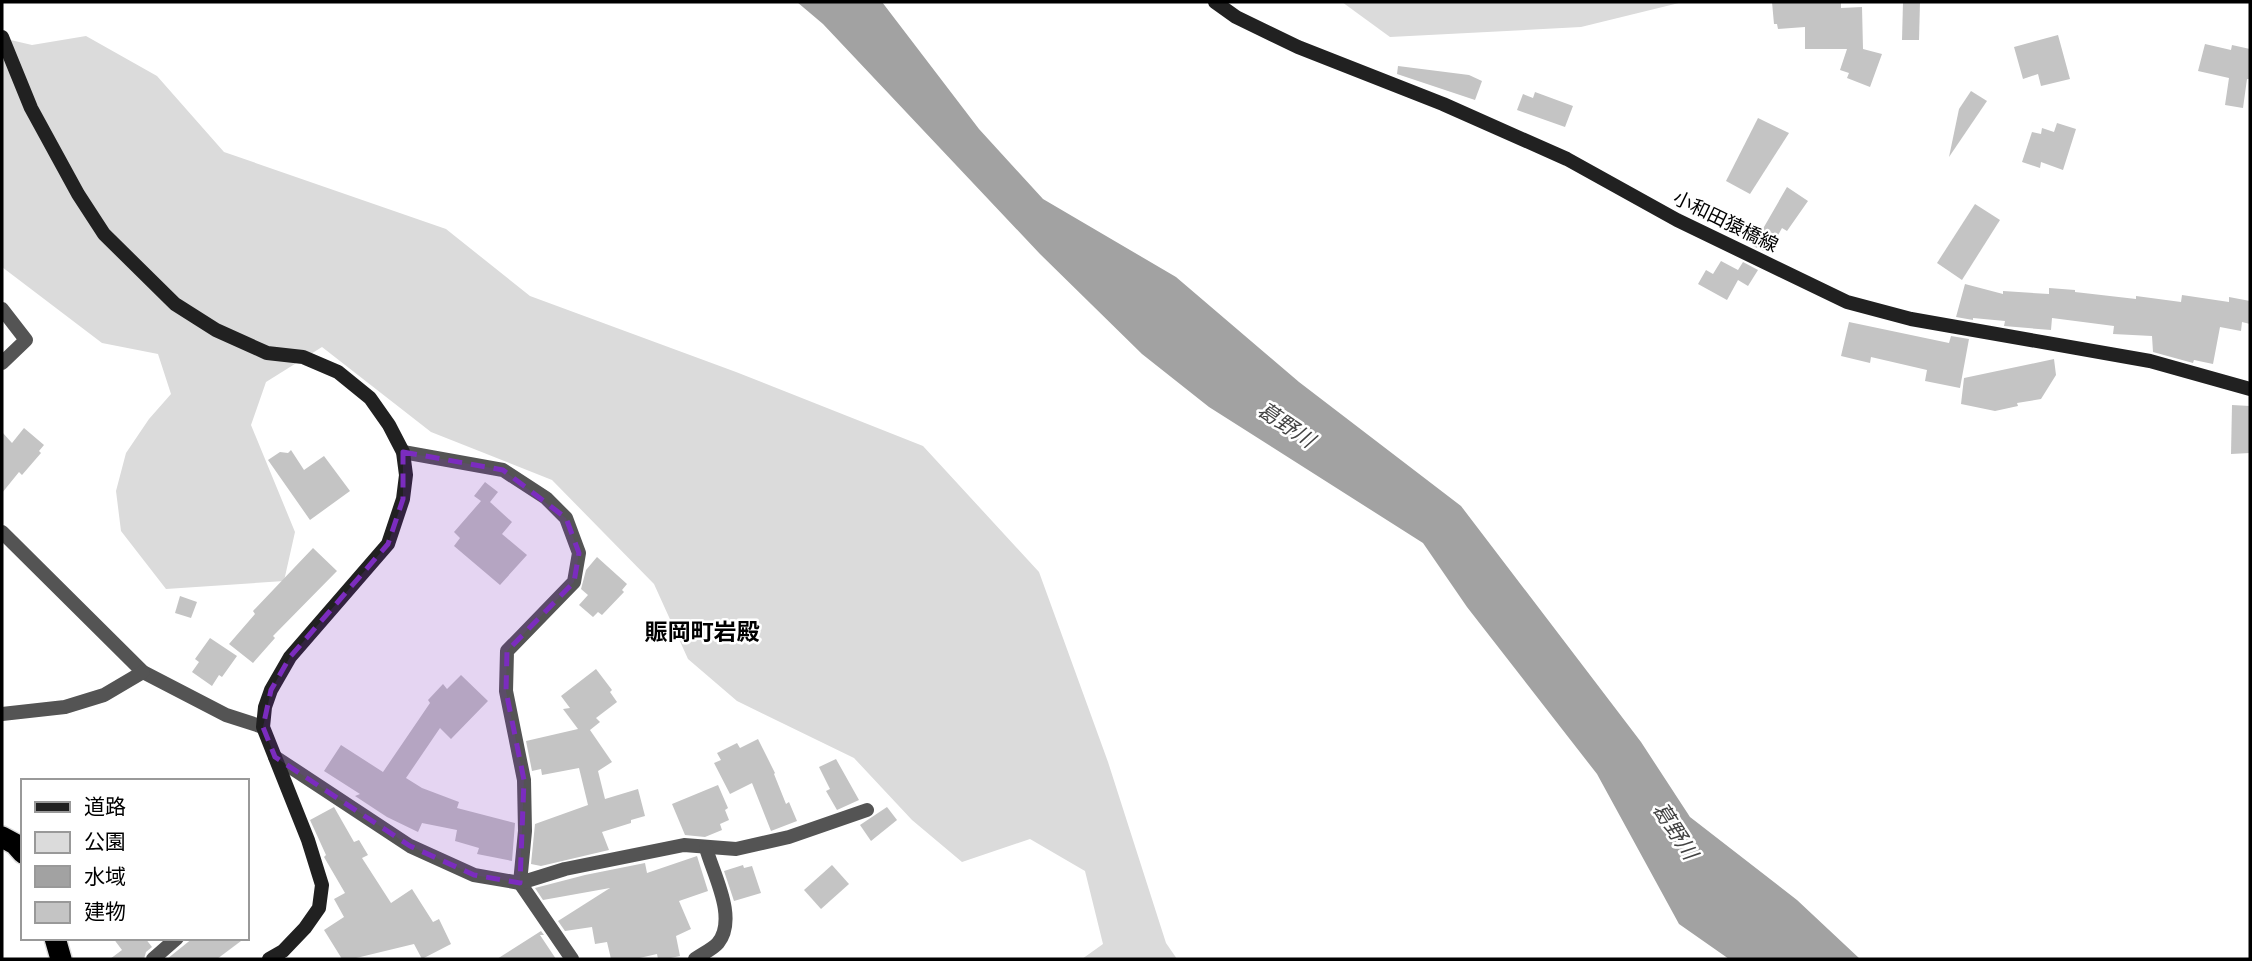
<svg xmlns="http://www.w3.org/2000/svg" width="2252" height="961" font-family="Montserrat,'Noto Sans JP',sans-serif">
	<rect width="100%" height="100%" fill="#fff"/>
	<!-- green -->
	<g fill="#dbdbdb">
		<polygon points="1342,2 1683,2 1581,27 1390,37"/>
		<polygon points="86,36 157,76 224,152 446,229 530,296 736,372 923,446 1039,572 1108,762 1166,943 1177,959 1082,959 1103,944 1085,871 1030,839 962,862 912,820 854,758 737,701 688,659 654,584 552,480 431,432 322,347 266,382 251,425 295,532 284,581 166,589 121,531 116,491 126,453 149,419 171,394 158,354 102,343 2,267 2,38 32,45"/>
	</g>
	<!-- water -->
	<polygon fill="#a2a2a2" points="797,2 882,2 979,129 1043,199 1176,277 1299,382 1461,506 1641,742 1690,817 1797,900 1860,959 1729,959 1679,924 1597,774 1467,607 1423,543 1209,407 1142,354 1040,254 823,24"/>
	<!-- building -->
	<g fill="#c4c4c4">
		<polygon points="1772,2 1841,2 1841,8 1862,7 1863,49 1882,54 1870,87 1847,78 1849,73 1840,70 1847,49 1805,49 1805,27 1778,29 1777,24 1774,24"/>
		<polygon points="1903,2 1920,2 1919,40 1902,40"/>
		<polygon points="2058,35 2070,79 2041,86 2038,74 2023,79 2014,47"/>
		<polygon points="2205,44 2231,50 2232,45 2250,49 2250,79 2247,79 2243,108 2225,105 2229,78 2198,71"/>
		<polygon points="1398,66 1469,75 1482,81 1475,100 1397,74"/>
		<polygon points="1971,91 1987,101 1949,157 1959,109"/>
		<polygon points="1535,92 1573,106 1565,127 1517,110 1523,94 1533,98"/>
		<polygon points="1758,118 1789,133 1750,194 1726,181"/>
		<polygon points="2057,123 2076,129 2063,170 2041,162 2040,168 2022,162 2032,132 2041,134 2042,128 2054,132"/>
		<polygon points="1787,187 1808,201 1787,231 1782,228 1768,253 1753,246"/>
		<polygon points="1975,204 2000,220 1962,280 1937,263"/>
		<polygon points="1721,261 1738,270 1743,262 1758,270 1748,286 1738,280 1727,300 1698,284 1706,270 1713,274"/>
		<polygon points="1965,284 2003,294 2003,291 2049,294 2049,288 2075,290 2075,292 2136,299 2136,296 2181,302 2182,295 2229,302 2229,297 2250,301 2250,324 2242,322 2241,331 2220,327 2213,364 2194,360 2193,363 2153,352 2152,336 2113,334 2114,326 2052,318 2051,330 2004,326 2005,321 1973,318 1973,320 1956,317"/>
		<polygon points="1849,322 1949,343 1951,336 1969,339 1960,388 1925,381 1927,370 1871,357 1870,363 1841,356"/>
		<polygon points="2054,359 2056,375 2041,399 2017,403 2018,406 1995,411 1961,404 1964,378"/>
		<polygon points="2232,405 2250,406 2250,453 2231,454"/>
		<polygon points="24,428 44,445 39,451 41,453 22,475 19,472 2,493 2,432 12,443"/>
		<polygon points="291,450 304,470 324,456 350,491 310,520 268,460 280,452 288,453"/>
		<polygon points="485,482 498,492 490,502 512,522 502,534 527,555 500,585 454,546 460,538 454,532 481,501 474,496"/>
		<polygon points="313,548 337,571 273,636 275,638 253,663 229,644 255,614 253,611"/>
		<polygon points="597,557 627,584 622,590 624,592 602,615 598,612 593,617 579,605 588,595 581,589 586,570"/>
		<polygon points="180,596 197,602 191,618 175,613"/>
		<polygon points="210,638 237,656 222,677 219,675 212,686 192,672 199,662 195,659"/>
		<polygon points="596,669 612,690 610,692 617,702 596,718 600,722 590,730 612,762 598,771 605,799 638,789 645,816 631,820 631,823 602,832 609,850 541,866 531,864 535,824 588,805 579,768 542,775 541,769 532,771 526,741 578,729 563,709 570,708 561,696"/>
		<polygon points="461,675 488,701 451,739 440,728 406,778 422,788 459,802 457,808 515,823 512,861 477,854 479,848 455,841 457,830 422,823 418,832 387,817 355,796 360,794 324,771 341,745 383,772 430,703 428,700 443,684 447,689"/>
		<polygon points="758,739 775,773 774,774 786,804 789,802 797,821 771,831 752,783 730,794 714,763 721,760 717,753 737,743 740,748"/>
		<polygon points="836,759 859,800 837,810 826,791 830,789 819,767"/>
		<polygon points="718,785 728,808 725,810 729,820 720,824 722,830 705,837 685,835 672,804"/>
		<polygon points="334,807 354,842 359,840 368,855 362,858 391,903 412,889 433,922 439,919 451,944 422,959 414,944 352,959 342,959 324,930 344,917 334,899 345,893 324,857 326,855 310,820"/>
		<polygon points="887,807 897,820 871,841 860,825"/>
		<polygon points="697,856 708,891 679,901 691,929 676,936 680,956 666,959 658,959 657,954 635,959 611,959 607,942 595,944 592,927 565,931 558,921 610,888 543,900 535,888 585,875 645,863 647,873"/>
		<polygon points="743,865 744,868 752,866 761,893 734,901 724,871"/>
		<polygon points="832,865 849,884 821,909 804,890"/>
		<polygon points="541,931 544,935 540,935 556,959 497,959"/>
		<polygon points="113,938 145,938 152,947 146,952 144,959 110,959 122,950"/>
		<polygon points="193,938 245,938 217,959 167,959"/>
	</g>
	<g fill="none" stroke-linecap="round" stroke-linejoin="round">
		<!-- highway casing -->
		<g stroke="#dbdbdb" stroke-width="24">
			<g id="highway">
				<polyline points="2,837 15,844 23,853"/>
				<polyline points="55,938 61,959"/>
			</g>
		</g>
		<!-- street -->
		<g stroke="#545454" stroke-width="14">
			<polyline points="2,309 26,340 2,363"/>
			<polyline points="403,452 503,470 546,498 566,518 579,553 574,582 507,651 506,691 524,780 525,831 520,883 572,959"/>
			<polyline points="2,532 143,672 226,715 263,727"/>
			<polyline points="2,714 65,707 104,695 143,672"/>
			<polyline points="275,757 410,846 474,875 520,883 565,869 684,845 736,849 789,837 867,810"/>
			<polyline points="153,959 177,938"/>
			<path d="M 695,959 C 702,954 713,949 718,943 C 738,918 713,874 706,848"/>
		</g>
		<!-- secondary -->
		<g stroke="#212121" stroke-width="14">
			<polyline points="1215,2 1236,17 1298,47 1443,104 1567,159 1677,220 1847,302 1911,319 2150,361 2250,389"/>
			<polyline points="2,37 31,108 78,194 104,234 175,304 216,330 267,353 303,357 338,372 370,398 389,425 403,452 406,475 403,499 388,544 290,657 271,690 265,707 263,727 308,840 322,885 319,908 305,928 283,951 269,959"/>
		</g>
		<!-- highway -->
		<use href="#highway" stroke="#000" stroke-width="21"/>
	</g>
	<!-- marked area -->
	<path fill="#7b2cbf" fill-opacity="0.2" stroke="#7b2cbf" stroke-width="5" stroke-dasharray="14 9" stroke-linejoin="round" d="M 403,452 L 503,470 L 566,518 L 579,553 L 574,582 L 507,651 L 506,691 L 524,780 L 520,883 L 474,875 L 410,846 L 275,757 L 263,727 L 271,690 L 290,657 L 388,544 L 403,499 Z"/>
	<g text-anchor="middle" stroke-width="5" stroke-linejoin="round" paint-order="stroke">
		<!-- street labels -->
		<g font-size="19" fill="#000" stroke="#fff">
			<text transform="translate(1726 221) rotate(26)" y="7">小和田猿橋線</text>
		</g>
		<!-- water labels -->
		<g font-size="21" font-style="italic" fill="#434343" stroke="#fff">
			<text transform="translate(1286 425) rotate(34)" y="7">葛野川</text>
			<text transform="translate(1675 831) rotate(57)" y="7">葛野川</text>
		</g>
		<!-- quarter labels -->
		<g font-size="23" font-weight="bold" fill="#000" stroke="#fff">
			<text x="702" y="640">賑岡町岩殿</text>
		</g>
	</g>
	<!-- border -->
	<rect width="2252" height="961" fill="none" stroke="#000000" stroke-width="7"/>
	<!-- legend -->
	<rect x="21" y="779" width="228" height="161" fill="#ffffff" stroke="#999999" stroke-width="2"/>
	<rect x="35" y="802" width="35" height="10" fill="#212121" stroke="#999999" stroke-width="2"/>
	<text x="84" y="814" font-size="21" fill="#000000">道路</text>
	<rect x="35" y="832" width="35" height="21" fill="#dbdbdb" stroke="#999999" stroke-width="2"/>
	<text x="84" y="849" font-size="21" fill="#000000">公園</text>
	<rect x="35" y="866" width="35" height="21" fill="#a2a2a2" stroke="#999999" stroke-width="2"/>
	<text x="84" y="884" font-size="21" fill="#000000">水域</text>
	<rect x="35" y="902" width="35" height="21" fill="#c4c4c4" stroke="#999999" stroke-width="2"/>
	<text x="84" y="919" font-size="21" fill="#000000">建物</text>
</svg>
